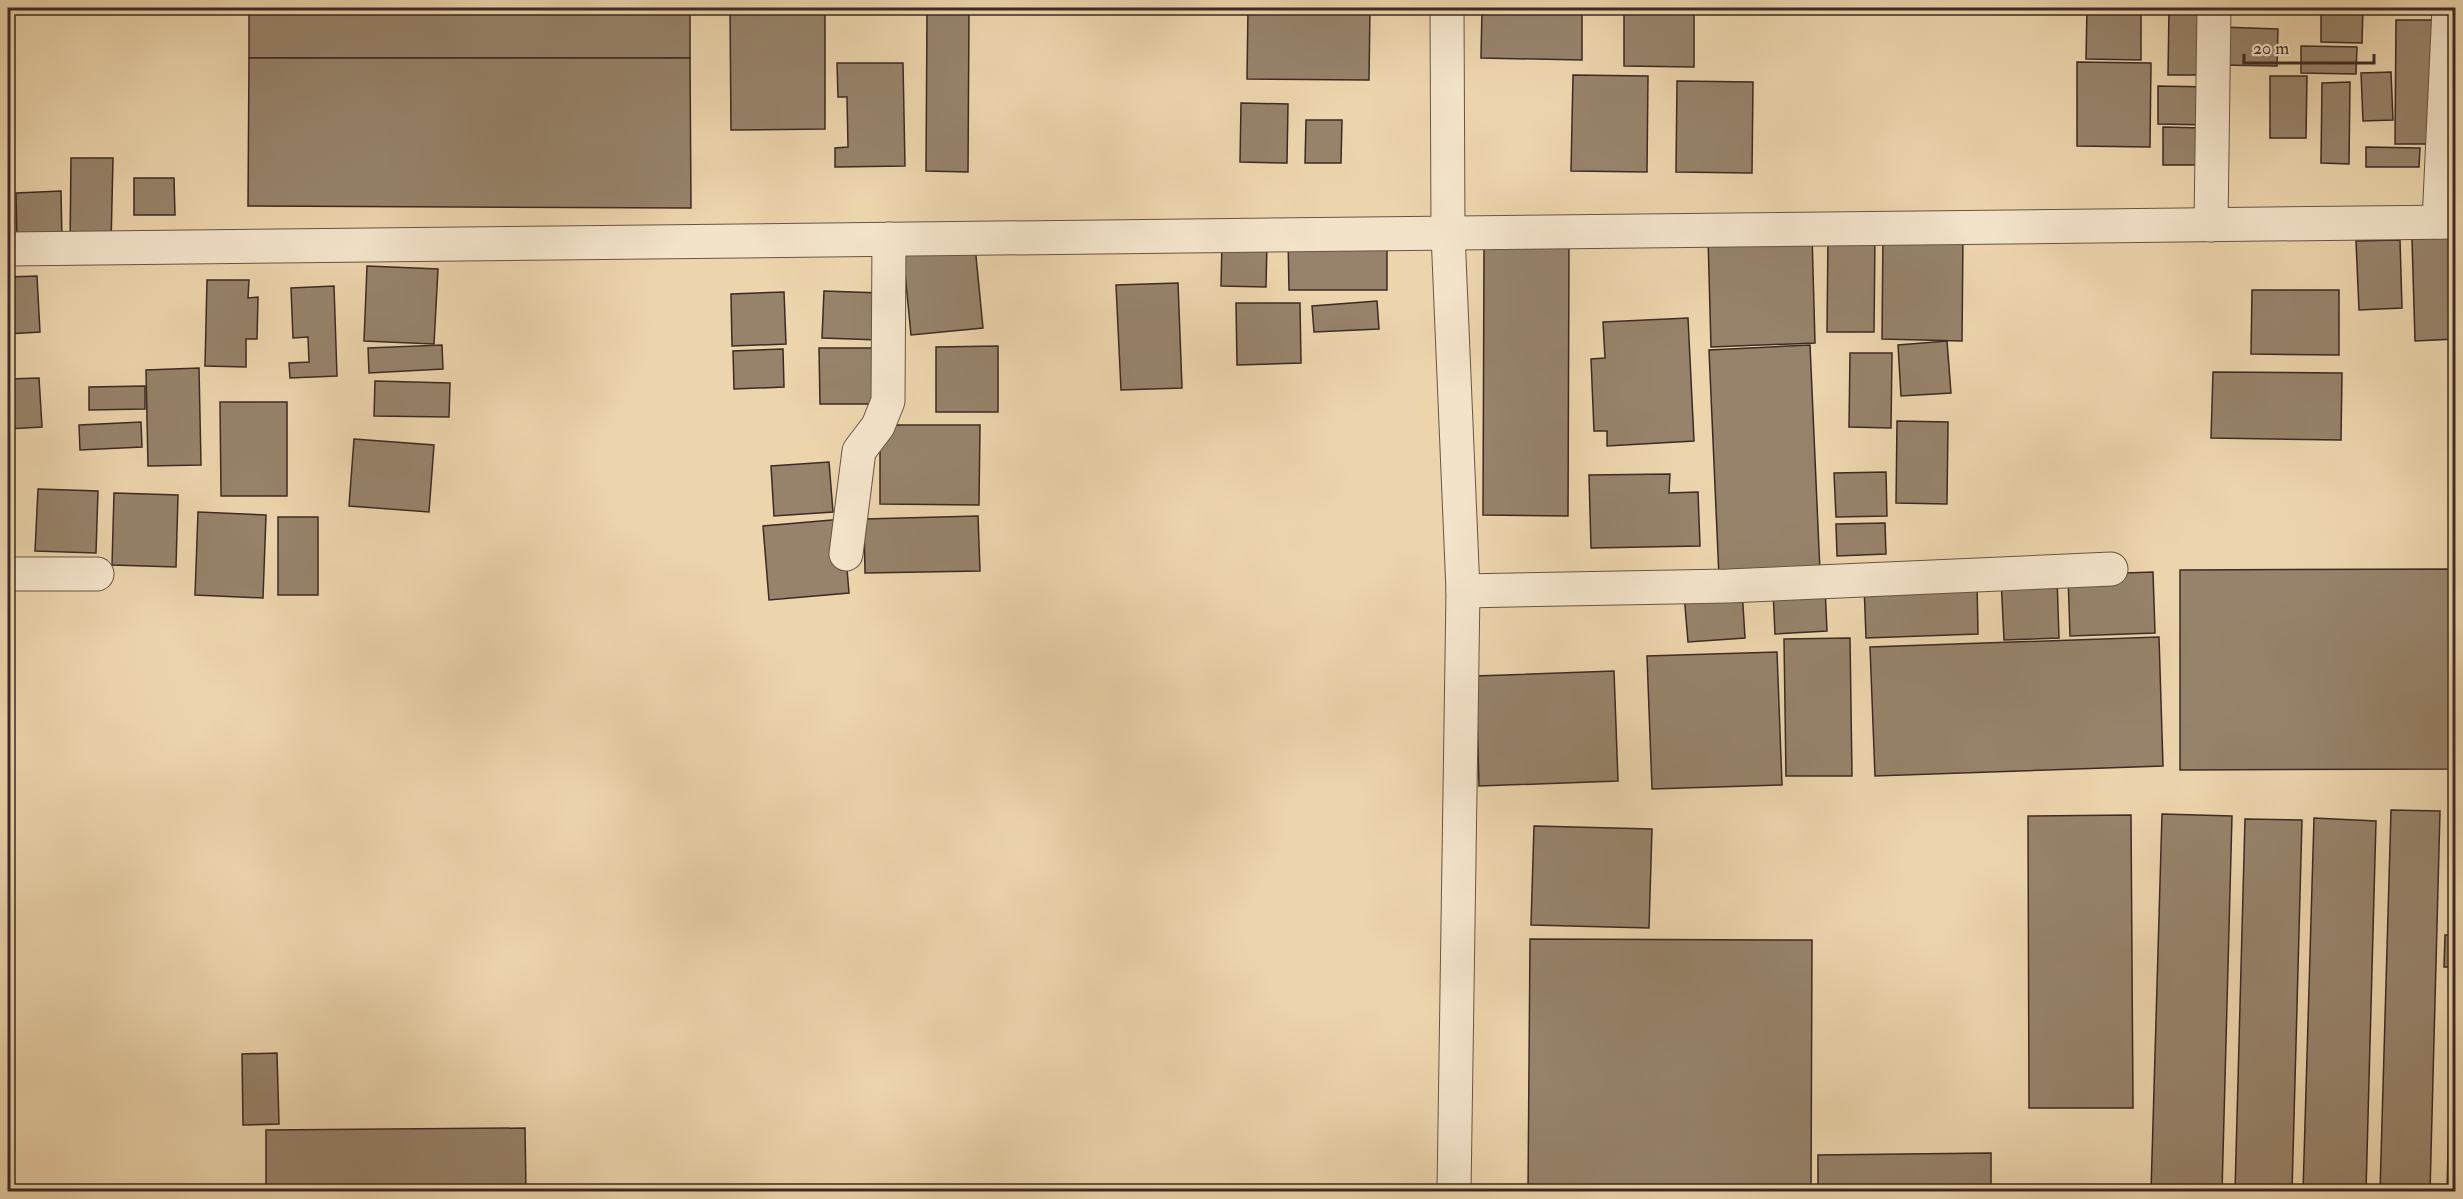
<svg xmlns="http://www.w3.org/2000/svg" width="2463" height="1199" font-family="'IM FELL Double Pica',serif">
	<rect width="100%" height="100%" fill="#ecd4ac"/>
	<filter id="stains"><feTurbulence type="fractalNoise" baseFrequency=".00333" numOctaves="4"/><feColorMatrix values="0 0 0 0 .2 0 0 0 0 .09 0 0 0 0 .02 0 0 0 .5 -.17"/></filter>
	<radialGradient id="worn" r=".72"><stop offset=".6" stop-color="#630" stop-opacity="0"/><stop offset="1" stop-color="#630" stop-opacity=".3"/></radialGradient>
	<!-- building -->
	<g fill="#97836b" stroke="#3b2b24" stroke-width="1.5">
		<rect x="249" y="8" width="441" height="50"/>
		<polygon points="730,8 825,8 825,129 731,130"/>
		<polygon points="1248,8 1370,8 1369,80 1247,79"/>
		<polygon points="1482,8 1582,8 1582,60 1481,58"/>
		<polygon points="1624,8 1694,8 1694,67 1624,66"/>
		<polygon points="2087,8 2141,8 2141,60 2086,59"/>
		<polygon points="2169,8 2208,8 2207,75 2168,75"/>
		<polygon points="2321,8 2363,8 2362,43 2321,42"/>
		<polygon points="927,11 969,12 968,172 926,171"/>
		<polygon points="2396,20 2436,20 2434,144 2395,144"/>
		<polygon points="2221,27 2278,29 2277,66 2220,65"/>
		<polygon points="2301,46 2357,47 2356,74 2301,73"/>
		<polygon points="249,58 690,58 691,208 248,206"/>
		<polygon points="2077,62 2151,63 2150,147 2077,146"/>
		<polygon points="837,63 903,63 905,166 835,167 835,148 848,147 847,97 838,97"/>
		<polygon points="2391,72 2393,120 2363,121 2361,73"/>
		<polygon points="1573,75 1648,76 1647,172 1571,171"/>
		<polygon points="2270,76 2307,76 2306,138 2270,138"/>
		<polygon points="1677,81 1753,82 1752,173 1676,172"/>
		<polygon points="2350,82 2349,164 2321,163 2322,83"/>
		<polygon points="2158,86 2210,87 2210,125 2158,124"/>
		<polygon points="1241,103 1288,104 1287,163 1240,162"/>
		<polygon points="1306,120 1342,120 1341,163 1305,163"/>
		<polygon points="2163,127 2201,128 2200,165 2163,165"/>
		<polygon points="2366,147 2420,148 2419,167 2366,167"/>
		<polygon points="71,158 113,158 111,246 70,246"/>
		<polygon points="134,178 174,178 175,215 134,215"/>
		<polygon points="61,191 62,243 17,244 16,193"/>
		<polygon points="1883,233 1963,234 1962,341 1882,339"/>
		<polygon points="1812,234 1815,343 1711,347 1708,237"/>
		<polygon points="1828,235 1875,236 1874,332 1827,332"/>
		<polygon points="1288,236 1387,236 1387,290 1289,290"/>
		<polygon points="2456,237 2456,339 2415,341 2412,239"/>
		<polygon points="2400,240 2402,308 2359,310 2356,241"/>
		<polygon points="1222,241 1267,243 1266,287 1221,286"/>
		<polygon points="975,246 983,328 911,335 903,252"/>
		<polygon points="1484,247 1569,247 1568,516 1483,515"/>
		<polygon points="367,266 438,269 434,344 364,341"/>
		<polygon points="37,276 40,332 8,334 8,277"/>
		<polygon points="207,280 249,280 248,298 258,297 257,339 246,339 246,367 205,366"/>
		<polygon points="1178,283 1182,388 1121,390 1116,285"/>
		<polygon points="334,286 337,376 290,378 289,363 309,362 308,337 293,338 291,288"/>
		<polygon points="2252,290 2339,290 2339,355 2251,354"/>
		<polygon points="824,291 881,293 879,340 822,338"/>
		<polygon points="784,292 786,344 732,346 731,294"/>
		<polygon points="1377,301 1379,329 1314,332 1312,306"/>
		<polygon points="1236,303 1300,303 1301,363 1237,365"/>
		<polygon points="1688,318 1694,441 1607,446 1607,431 1594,431 1591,359 1605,358 1603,322"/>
		<polygon points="1947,341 1951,393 1901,396 1898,345"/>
		<polygon points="442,345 443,369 369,373 368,348"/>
		<polygon points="1810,345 1820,572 1719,577 1709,350"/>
		<polygon points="998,346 998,412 936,412 936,347"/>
		<polygon points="819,348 875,348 875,404 820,404"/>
		<polygon points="783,349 784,387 734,389 733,351"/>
		<polygon points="1850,353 1892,353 1891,428 1849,427"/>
		<polygon points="199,368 201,465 148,466 146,370"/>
		<polygon points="2213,372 2342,373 2341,440 2211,438"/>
		<polygon points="39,378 42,427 8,429 8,379"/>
		<polygon points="375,381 450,383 449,417 374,416"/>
		<polygon points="145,386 145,409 89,410 89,387"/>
		<polygon points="220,402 287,402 287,496 221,496"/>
		<polygon points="1897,421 1948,422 1947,504 1896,503"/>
		<polygon points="141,422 142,447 80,450 79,425"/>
		<polygon points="880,425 980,425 979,505 880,504"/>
		<polygon points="354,439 434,445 429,512 349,506"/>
		<polygon points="829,462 833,512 774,516 771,466"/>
		<polygon points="1886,472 1887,516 1836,517 1834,473"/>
		<polygon points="1670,474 1669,493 1698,492 1700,546 1591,548 1589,475"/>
		<polygon points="38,489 98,491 96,553 35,551"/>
		<polygon points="114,493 178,495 176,567 112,565"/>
		<polygon points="198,512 266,515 263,598 195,595"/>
		<polygon points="978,516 980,571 865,573 864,519"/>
		<rect x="278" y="517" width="40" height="78"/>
		<polygon points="843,519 849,593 769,600 763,526"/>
		<polygon points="1885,523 1886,554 1837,556 1836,524"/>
		<polygon points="2456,569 2456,769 2180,770 2180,570"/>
		<polygon points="2153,572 2155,633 2070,636 2068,575"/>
		<polygon points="2057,577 2059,638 2004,640 2001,579"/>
		<polygon points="1977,581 1978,634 1866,638 1864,584"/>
		<polygon points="1825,587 1827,631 1775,634 1773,590"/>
		<polygon points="1742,589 1745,638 1688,642 1684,594"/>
		<polygon points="2159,637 2163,766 1875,776 1870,647"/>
		<polygon points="1850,638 1852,776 1786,776 1784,639"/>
		<polygon points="1777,652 1782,785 1652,789 1647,656"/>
		<polygon points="1614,671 1618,781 1479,786 1476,676"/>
		<polygon points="2391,810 2440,811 2430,1192 2380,1192"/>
		<polygon points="2162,814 2232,816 2222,1192 2151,1192"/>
		<polygon points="2131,815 2133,1108 2029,1108 2028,816"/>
		<polygon points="2314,818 2376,821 2366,1192 2303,1192"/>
		<polygon points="2245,819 2302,820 2292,1192 2235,1192"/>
		<polygon points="1534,826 1652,829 1649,928 1531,925"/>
		<polygon points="2445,935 2456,935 2456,967 2444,967"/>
		<polygon points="1530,939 1812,940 1811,1192 1528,1192"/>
		<polygon points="277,1053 279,1124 243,1125 242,1054"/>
		<polygon points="2449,1110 2456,1110 2456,1192 2447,1192"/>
		<polygon points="525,1128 526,1192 266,1192 266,1130"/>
		<polygon points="1991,1153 1991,1192 1818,1192 1818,1155"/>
	</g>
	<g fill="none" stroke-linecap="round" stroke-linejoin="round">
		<!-- minor casing -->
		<g stroke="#675546" stroke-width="35">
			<g id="minor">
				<polyline points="1447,8 1448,233 1463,591 1454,1192"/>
				<polyline points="2439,222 2449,8"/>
				<polyline points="2211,225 2214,8"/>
				<polyline points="8,249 2456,222"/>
				<polyline points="846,554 859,451 878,426 888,401 889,239"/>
				<polyline points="8,574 97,574"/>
				<polyline points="1463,591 1728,586 2111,569"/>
			</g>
		</g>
		<!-- minor -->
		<use href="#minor" stroke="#f3e3c9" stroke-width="33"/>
	</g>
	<!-- margin -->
	<rect width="2463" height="1199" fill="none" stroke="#ecd4ac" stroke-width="30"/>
	<rect x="9" y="9" width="2445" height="1181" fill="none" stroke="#3b2b24" stroke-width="3"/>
	<rect x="15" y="15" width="2433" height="1169" fill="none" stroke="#3b2b24" stroke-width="1.5"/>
	<!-- scale -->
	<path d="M2244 54v9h130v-9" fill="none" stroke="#3b2b24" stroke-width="3"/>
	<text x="2253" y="54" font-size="18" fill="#3b2b24" stroke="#f3e3c9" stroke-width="4.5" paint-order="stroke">20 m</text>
	<rect width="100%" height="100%" filter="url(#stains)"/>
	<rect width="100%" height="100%" fill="url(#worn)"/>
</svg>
